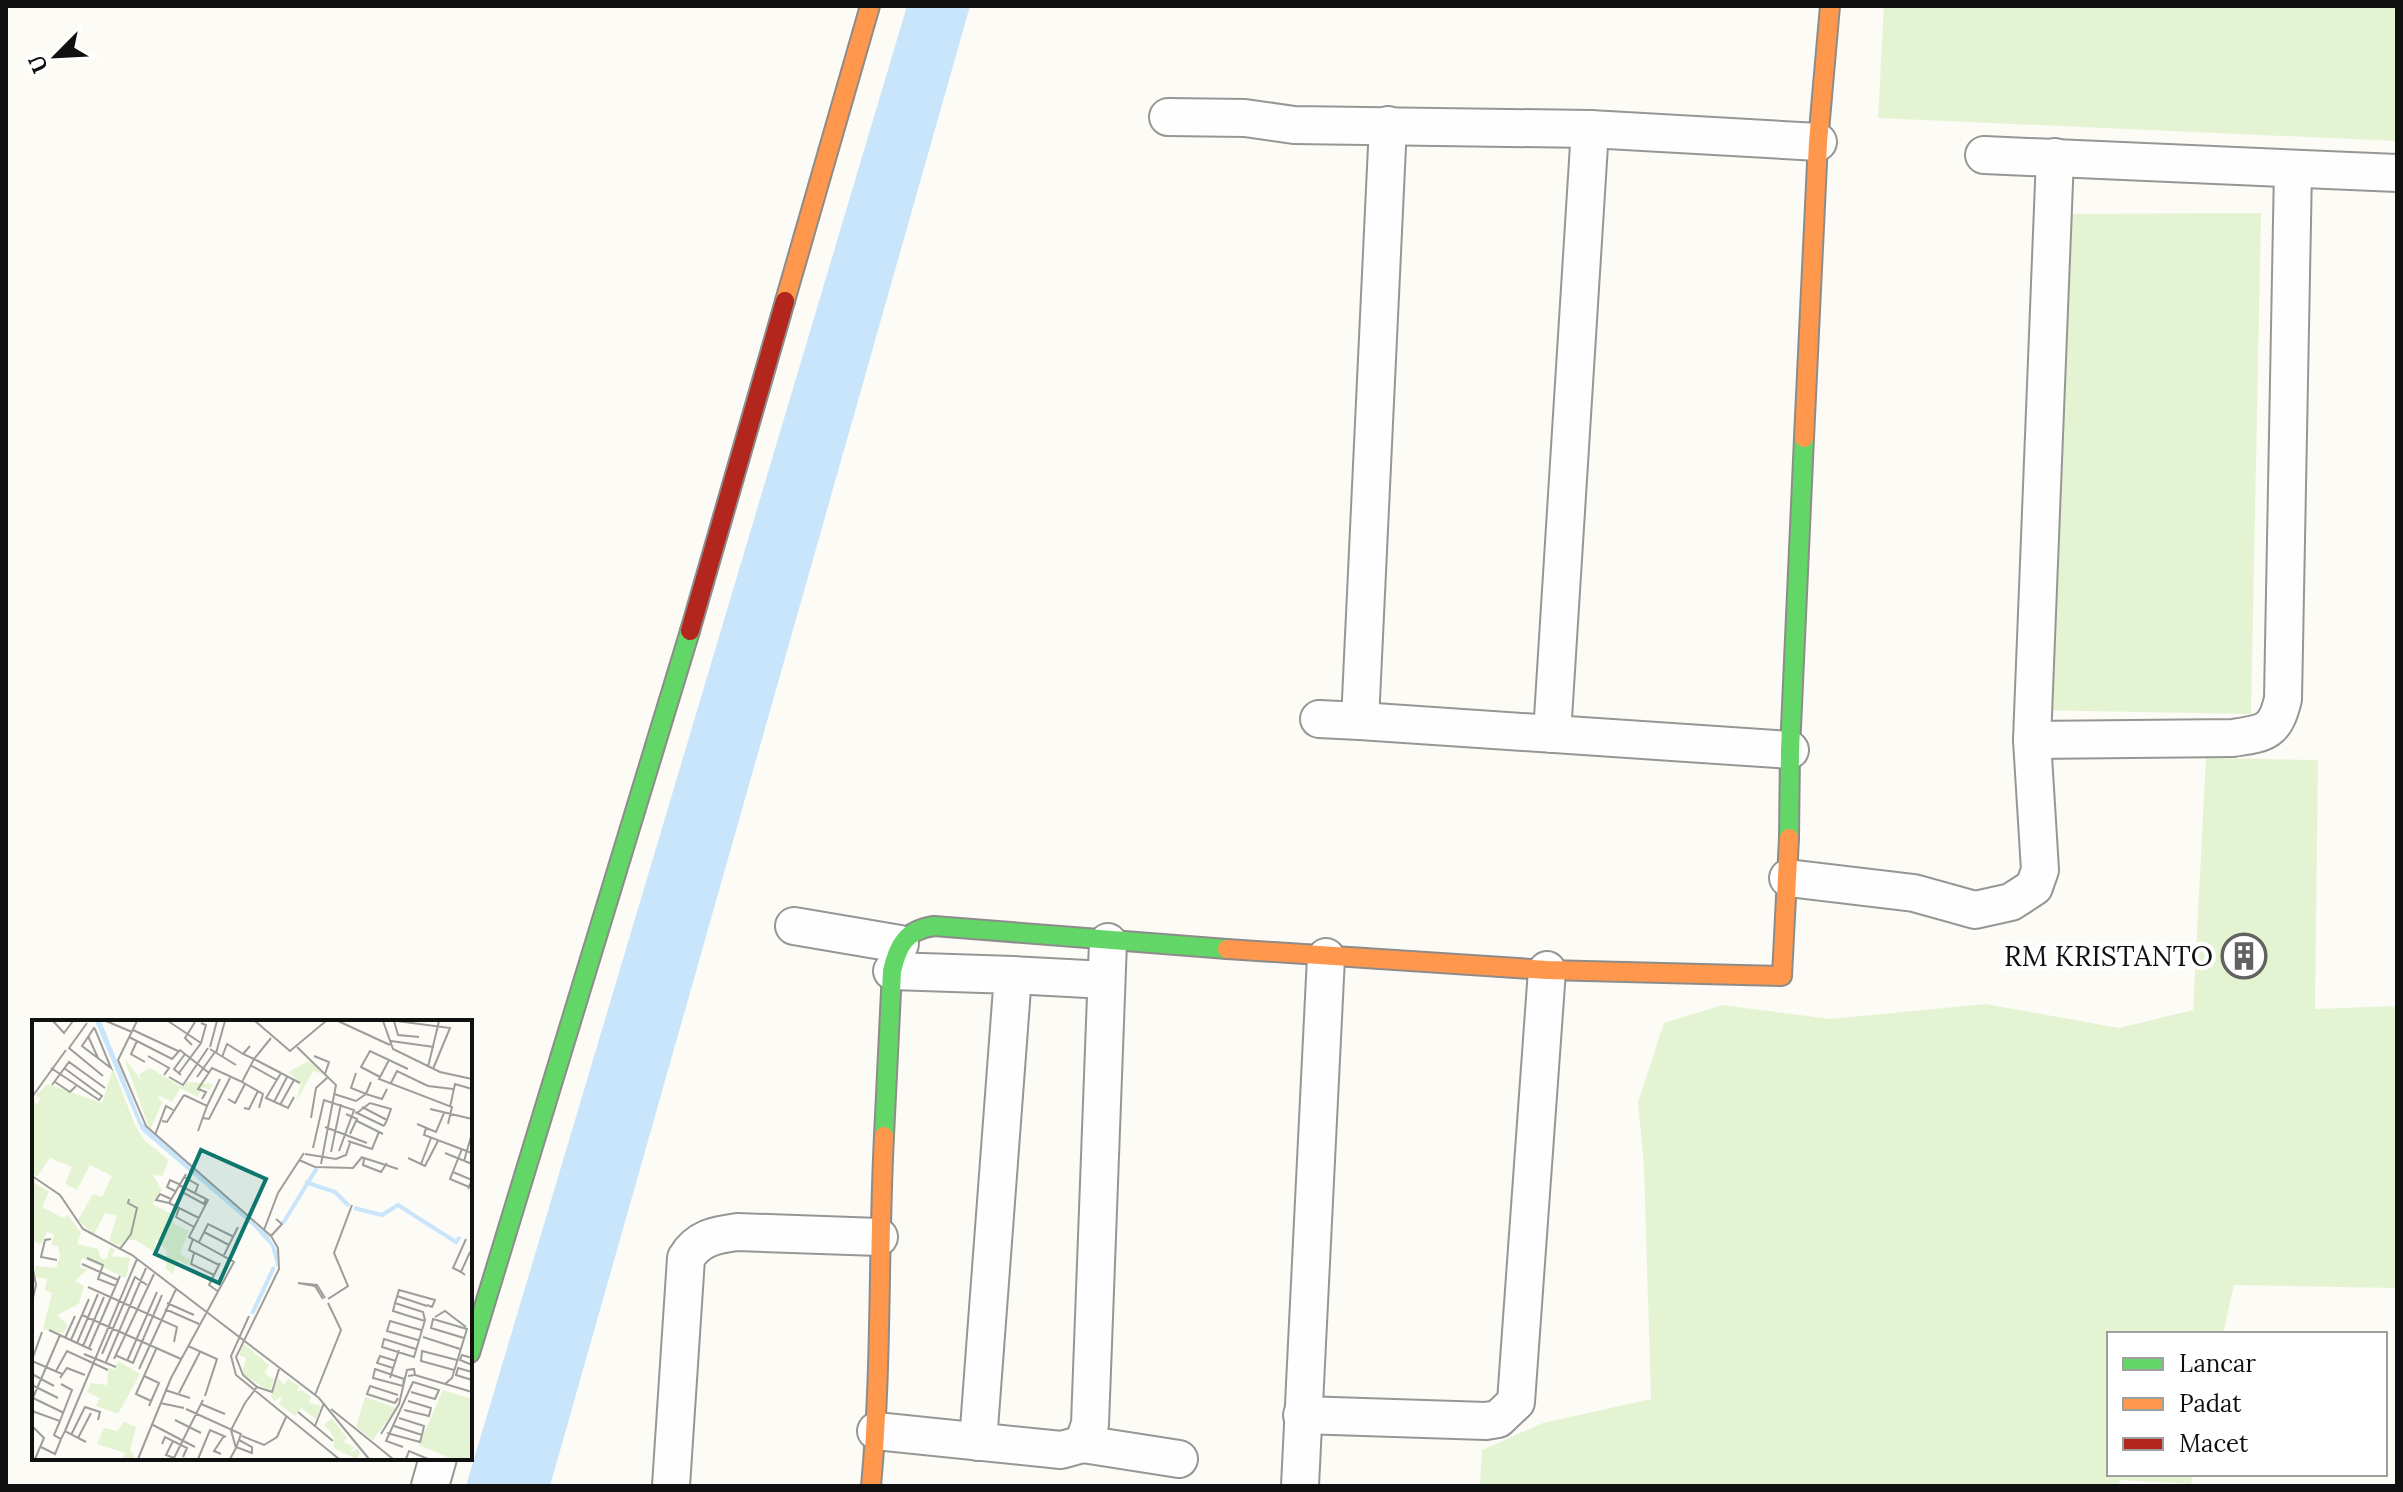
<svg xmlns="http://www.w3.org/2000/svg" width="2403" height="1492" font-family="Lora,serif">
	<rect width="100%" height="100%" fill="#fcfbf6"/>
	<!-- green -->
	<g fill="#e4f4d3">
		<polygon points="1884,6 2397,6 2397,141 1878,118"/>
		<polygon points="2261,213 2251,714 2033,710 2052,214"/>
		<polygon points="2206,758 2318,760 2315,1009 2397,1006 2397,1288 2234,1285 2223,1334 2109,1334 2109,1474 2193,1474 2191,1484 2120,1480 2118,1486 1480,1486 1482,1450 1543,1423 1651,1399 1644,1166 1638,1102 1664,1023 1722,1005 1830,1019 1986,1004 2119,1028 2193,1010"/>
	</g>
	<!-- water -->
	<polygon fill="#c8e5fb" points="907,6 970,6 550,1486 466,1486"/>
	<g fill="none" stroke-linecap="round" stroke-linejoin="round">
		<!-- street casing -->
		<g stroke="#969694" stroke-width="40">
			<g id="street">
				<polyline points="1168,117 1245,118 1294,125 1590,129 1818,142"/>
				<polyline points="1388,125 1360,721 1790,750"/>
				<polyline points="1984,155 2397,173"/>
				<polyline points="1319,719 1360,721"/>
				<polyline points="1552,734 1590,129"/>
				<path d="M 2032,740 L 2233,738 C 2265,733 2275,733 2283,699 L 2293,169"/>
				<polyline points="1788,878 1914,893 1975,910 2011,902 2034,887 2040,870 2032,740 2055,157"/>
				<polyline points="794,926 900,944"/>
				<polyline points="892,971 1013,975 978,1442"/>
				<polyline points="1013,975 1106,980"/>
				<polyline points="1302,1415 1486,1421 1498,1419 1516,1402 1547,970"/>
				<polyline points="876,1431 1061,1450 1083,1444 1179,1459"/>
				<polyline points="1083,1444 1090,1424 1108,942"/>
				<polyline points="430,1486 438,1458"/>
				<path d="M 671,1486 L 686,1258 C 698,1238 715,1235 737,1232 L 879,1237"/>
				<polyline points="1300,1486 1326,957"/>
			</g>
		</g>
		<!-- fast casing -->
		<g stroke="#8d8c8a" stroke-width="22">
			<g id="fast">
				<polyline points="1789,838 1790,750 1804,438"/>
				<path d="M 884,1136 L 892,971 C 898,945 906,930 934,926 L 1227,949"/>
				<polyline points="470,1353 690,631"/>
			</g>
		</g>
		<!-- slow casing -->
		<g stroke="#8d8c8a" stroke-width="22">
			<g id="slow">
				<polyline points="785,301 870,6"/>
				<polyline points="1804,438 1818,142 1830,6"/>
				<polyline points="1227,949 1547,970 1782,976 1789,838"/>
				<path d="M 871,1486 C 882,1370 878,1252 884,1136"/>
			</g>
		</g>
		<!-- jam casing -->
		<g stroke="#8d8c8a" stroke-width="22">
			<polyline id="jam" points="690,631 785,301"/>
		</g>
		<!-- street -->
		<use href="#street" stroke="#fffefe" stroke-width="36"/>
		<!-- fast -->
		<use href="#fast" stroke="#63d668" stroke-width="18"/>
		<!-- slow -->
		<use href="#slow" stroke="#ff974d" stroke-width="18"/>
		<!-- jam -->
		<use href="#jam" stroke="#b3261e" stroke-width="18"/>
	</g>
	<!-- icons -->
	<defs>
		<g id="building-ring" transform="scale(2.3)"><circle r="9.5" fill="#fff" stroke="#636260" stroke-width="1.5"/><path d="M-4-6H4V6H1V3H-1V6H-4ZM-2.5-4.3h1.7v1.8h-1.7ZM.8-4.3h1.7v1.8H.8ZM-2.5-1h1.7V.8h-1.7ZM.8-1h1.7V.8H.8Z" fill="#636260"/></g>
	</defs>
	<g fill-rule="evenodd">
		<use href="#building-ring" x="2244" y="956"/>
	</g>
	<g text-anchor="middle" stroke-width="8" stroke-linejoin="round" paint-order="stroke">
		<!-- poi labels -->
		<g font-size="28" fill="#101010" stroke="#fff" text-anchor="end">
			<text x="2213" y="966">RM KRISTANTO</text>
		</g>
	</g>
	<!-- overview -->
	<g transform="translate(32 1020)">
		<rect width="440" height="440" fill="#fcfbf6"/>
		<path d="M 92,38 L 110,61 L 107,54 L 118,48 L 150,67 L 155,62 L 181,64 L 178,70 L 170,67 L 166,77 L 148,68 L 140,82 L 126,75 L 130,83 L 118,110 ZM 277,41 L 291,54 L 281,51 L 264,82 L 269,63 L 256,52 ZM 81,48 L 103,105 L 113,121 L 137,140 L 130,156 L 120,154 L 130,170 L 120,184 L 142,195 L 141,203 L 157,211 L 148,234 L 158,240 L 156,245 L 145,240 L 141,254 L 134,249 L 135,231 L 124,219 L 122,232 L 104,220 L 93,220 L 90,227 L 77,221 L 85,196 L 73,193 L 62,215 L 46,200 L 61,174 L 70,177 L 80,156 L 58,145 L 45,170 L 33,164 L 40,147 L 18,138 L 5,157 L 1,154 L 0,81 L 6,84 L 8,78 L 4,75 L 16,64 L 70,83 ZM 2,162 L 17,172 L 10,187 L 31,198 L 36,195 L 49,213 L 45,224 L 66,229 L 69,239 L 75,239 L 78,227 L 83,230 L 79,236 L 98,238 L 94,258 L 50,238 L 48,247 L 55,250 L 43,261 L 52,266 L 47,284 L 25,295 L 36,305 L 31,313 L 11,309 L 20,273 L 13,270 L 15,259 L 4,257 L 3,246 L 24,248 L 28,236 L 26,226 L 19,225 L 22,215 L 15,212 L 9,224 L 0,221 ZM 212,324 L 237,345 L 233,354 L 242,359 L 238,371 L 210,354 L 214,338 L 207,335 ZM 86,341 L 108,354 L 86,394 L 64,386 L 68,378 L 55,372 L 59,363 L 75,365 L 77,348 L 83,349 ZM 246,358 L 252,365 L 256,359 L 267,366 L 265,372 L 270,370 L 279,377 L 277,383 L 289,386 L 284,399 L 269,388 L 263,396 L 247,384 L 251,375 L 243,381 L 239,377 ZM 411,370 L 440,379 L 440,439 L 420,439 L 387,425 ZM 333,377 L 364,388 L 341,420 L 324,407 ZM 300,399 L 315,418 L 312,422 L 322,427 L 318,433 L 325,429 L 328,433 L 324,439 L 302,428 L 302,417 L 292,404 ZM 92,402 L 104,407 L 98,430 L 104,439 L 90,439 L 93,433 L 65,424 L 72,408 L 85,411 Z" fill="#e4f4d3"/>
		<path d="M 63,1 L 69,1 L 110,103 L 236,215 L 246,232 L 245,248 L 239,226 L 222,207 L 109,110 Z" fill="#c8e5fb"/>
		<path fill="none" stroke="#c8e5fb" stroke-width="4" d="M 273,162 L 303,172 L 317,186M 322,188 L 350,195 L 366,185 L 424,222 L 428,217M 251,203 L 285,148M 220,294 L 242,247"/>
		<path fill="none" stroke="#9e9d9a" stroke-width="2" d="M 21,1 L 32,13 L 41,1M 74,1 L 100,12M 105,1 L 86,40 L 114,106 L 239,216 L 246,228 L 247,249 L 204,337 L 211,355 L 225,367M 136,1 L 169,23M 223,1 L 258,31 L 294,1M 306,1 L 358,25M 351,1 L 361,29 L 408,52 L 440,59M 362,1 L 366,15 L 387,17M 365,1 L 418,8 L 401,49M 55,3 L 37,28 L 71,56M 62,8 L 63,9 L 79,48 L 50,26 ZM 101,10 L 146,31M 56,16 L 66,38M 97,17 L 140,39 L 148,30 L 177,53M 105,21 L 99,34 L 113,42M 359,21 L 402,27M 160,25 L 153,18 L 163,2M 218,26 L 211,34 L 222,39 L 239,18M 178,27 L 185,1M 265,27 L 304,65 L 289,144M 178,29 L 204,45M 184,33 L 193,1M 116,36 L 137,48 L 132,55M 282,36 L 297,42 L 293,54M 190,37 L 195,24 L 211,34M 357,40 L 347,59 L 420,87 L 416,104M 218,45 L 245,60M 396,47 L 407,1M 19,48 L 67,80 L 70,76 L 32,48M 147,53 L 169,23 L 174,5 L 169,3M 324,53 L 319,68 L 334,74 L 339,62M 149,55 L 142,49 L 153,34M 137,57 L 151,65 L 176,28M 165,57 L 183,32M 348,57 L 329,47 L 338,31 L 376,49M 23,62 L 38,72 L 44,66M 210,62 L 231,74 L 227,88M 359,63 L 365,51 L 396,66 L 421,69M 20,65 L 37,42 L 73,68M 302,74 L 324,81 L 334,74 L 350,79 L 355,69M 152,75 L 175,86 L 188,59M 0,77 L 34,30M 262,77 L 256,88 L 234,78 L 249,53 L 268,63M 170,79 L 174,72 L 166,69 L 180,48 L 210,62 L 222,39 L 249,53M 196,79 L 203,83 L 213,64M 242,82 L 255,57M 248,85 L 262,60M 330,87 L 355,100 L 352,106M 418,87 L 423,64 L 440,69M 212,88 L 217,89 L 226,71M 398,89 L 440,99M 323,92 L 352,106M 325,93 L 338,83 L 359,89 L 355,100M 314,94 L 325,99 L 318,114M 171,98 L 177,99 L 198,58M 279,98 L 284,68 L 296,57M 130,101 L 135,102 L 152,75M 325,101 L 351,114M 385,104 L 404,112 L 412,93M 293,107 L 335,123M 394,108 L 392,115 L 440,133M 166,111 L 175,86M 123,115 L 134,86 L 141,90M 316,121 L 340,129 L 347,112M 281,128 L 292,80 L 322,90 L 307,131M 430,129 L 418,159 L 437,167M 299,132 L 309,84M 413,133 L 440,144M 273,134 L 304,139 L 314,135 L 318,123M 329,137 L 366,149M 376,138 L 393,146 L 406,121M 332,139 L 331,145 L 349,152 L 355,143M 267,140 L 283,147 L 321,148 L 330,137M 432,141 L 440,113M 389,144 L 399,118M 421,152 L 440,160 L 436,169M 154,154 L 137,183 L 167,198M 0,156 L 28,175 L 51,209 L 100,235 L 287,378 L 337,439M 152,157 L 166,165 L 163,173M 143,171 L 135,167 L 138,160 L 147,164M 152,173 L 172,184 L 174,179M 137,183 L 124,180 L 128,174 L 139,179M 147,188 L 144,197 L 162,207M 232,210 L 246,173 L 272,133M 172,212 L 197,225M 239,216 L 250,204 L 244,199M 19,219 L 13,220 L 9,237 L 25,240M 161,219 L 157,230 L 187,245M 167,222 L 176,204 L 202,217M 88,229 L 99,214 L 105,188 L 96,183 L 97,179M 162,233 L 159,244 L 182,255M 192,235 L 206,207M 55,238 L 71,245 L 66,259 L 84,266M 0,244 L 4,265 L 0,282M 50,244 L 86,260M 429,252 L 421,248 L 434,219M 433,255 L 429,252 L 438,232M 56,267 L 145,307 L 142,322M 187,272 L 177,265 L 188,243M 365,276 L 395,286M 291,279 L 283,266 L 266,263 L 285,265 L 293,278M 296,279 L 316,266 L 302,233 L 320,185M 135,283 L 162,295M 363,283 L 367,270 L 403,280 L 400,287 L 395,285M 133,289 L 167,304M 50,295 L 149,339M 217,296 L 199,336 L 204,355 L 307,439M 403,297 L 413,291 L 434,307M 17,310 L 60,330M 391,317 L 428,329M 33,318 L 43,296M 39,320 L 57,279M 386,320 L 355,311 L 358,301 L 389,310M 45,323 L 66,274M 51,326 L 72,277M 156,326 L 185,339 L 173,376M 57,328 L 88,256M 384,329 L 352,319 L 350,327 L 382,337 L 393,300 L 391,292 L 363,283 L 361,291 L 393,301M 52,334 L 84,347M 70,334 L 103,257 L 115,265M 83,335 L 101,343 L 130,275M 440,338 L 430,335 L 428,340 L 440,345M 82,339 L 122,254M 0,340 L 10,312M 0,341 L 30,354M 95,341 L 125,272M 74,342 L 114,248M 361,348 L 345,343 L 348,336 L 364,341M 107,349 L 144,269M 343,349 L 372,359 L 371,366 L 341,358 ZM 422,350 L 389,341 L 390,331 L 425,340M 24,351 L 35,331 L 76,350M 440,352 L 426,348 L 424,355 L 440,360M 0,354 L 22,366M 383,355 L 440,372M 112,356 L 127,363 L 117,386M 28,358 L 35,348 L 53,355M 358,358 L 367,330M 413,364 L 420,358 L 435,309 L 401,299 L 399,308 L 432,318M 0,365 L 26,378M 133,370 L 158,378M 147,373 L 168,332M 283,375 L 309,310 L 296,283M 1,378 L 32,393M 366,378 L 363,383 L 335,374 L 338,366 L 366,375M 0,380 L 28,315M 119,381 L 104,374 L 125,327M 128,383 L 152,388M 169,384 L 193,394M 154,389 L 209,414 L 204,428M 299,389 L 361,439M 372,390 L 397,396 L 399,388 L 376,381M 0,391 L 28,401 L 22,415 L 29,419 L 33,411 L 54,422M 266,392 L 301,421M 367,398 L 392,406 L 390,415M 143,400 L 169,413M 28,401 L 40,370 L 29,364M 121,405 L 163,427M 0,406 L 12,418 L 3,439M 283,406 L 292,383M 33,411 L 105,239M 355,413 L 388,422 L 390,415 L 362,406M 349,414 L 367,384 L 375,350 L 382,349 L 383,355 L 376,356M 39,415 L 53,387 L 68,392 L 66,400M 210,416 L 232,425 L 245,417 L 254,397M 46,418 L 59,393M 141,421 L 134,435 L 142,438M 130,424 L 133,417 L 155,428 L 151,437M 9,427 L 23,434 L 29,419M 204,427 L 220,433 L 220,427 L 207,420M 371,427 L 354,421 L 381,362 L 407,370 L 403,379 L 379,372M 189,434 L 182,431 L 192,416M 142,438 L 171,380M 106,439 L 139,358 L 202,242 L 157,217 L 176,180 L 147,165M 166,439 L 178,410 L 194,417M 198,439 L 204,428 L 199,410 L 213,383 L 225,367 L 240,372 L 247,349M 374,439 L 377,431 L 396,439"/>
		<path fill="#0f766e" fill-opacity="0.15" stroke="#0f766e" stroke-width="4" d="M 169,130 L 234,159 L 187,263 L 123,234 Z"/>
		<rect width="440" height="440" fill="none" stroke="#101010" stroke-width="4"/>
	</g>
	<!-- border -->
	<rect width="2403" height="1492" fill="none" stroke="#101010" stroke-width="16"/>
	<!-- legend -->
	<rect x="2107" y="1332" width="280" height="144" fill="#ffffff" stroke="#9f9f9f" stroke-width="2"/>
	<rect x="2123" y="1358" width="40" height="12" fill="#63d668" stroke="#9f9f9f" stroke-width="2"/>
	<text x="2179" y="1372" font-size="24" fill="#101010">Lancar</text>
	<rect x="2123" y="1398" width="40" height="12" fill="#ff974d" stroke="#9f9f9f" stroke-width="2"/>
	<text x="2179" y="1412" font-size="24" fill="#101010">Padat</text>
	<rect x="2123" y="1438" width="40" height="12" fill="#b3261e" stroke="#9f9f9f" stroke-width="2"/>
	<text x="2179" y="1452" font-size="24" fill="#101010">Macet</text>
	<!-- north arrow -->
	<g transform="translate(56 56) rotate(246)" stroke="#ffffff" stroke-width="6" paint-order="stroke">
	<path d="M0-6L14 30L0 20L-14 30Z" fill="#101010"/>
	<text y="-12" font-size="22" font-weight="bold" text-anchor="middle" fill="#101010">U</text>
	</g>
</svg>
